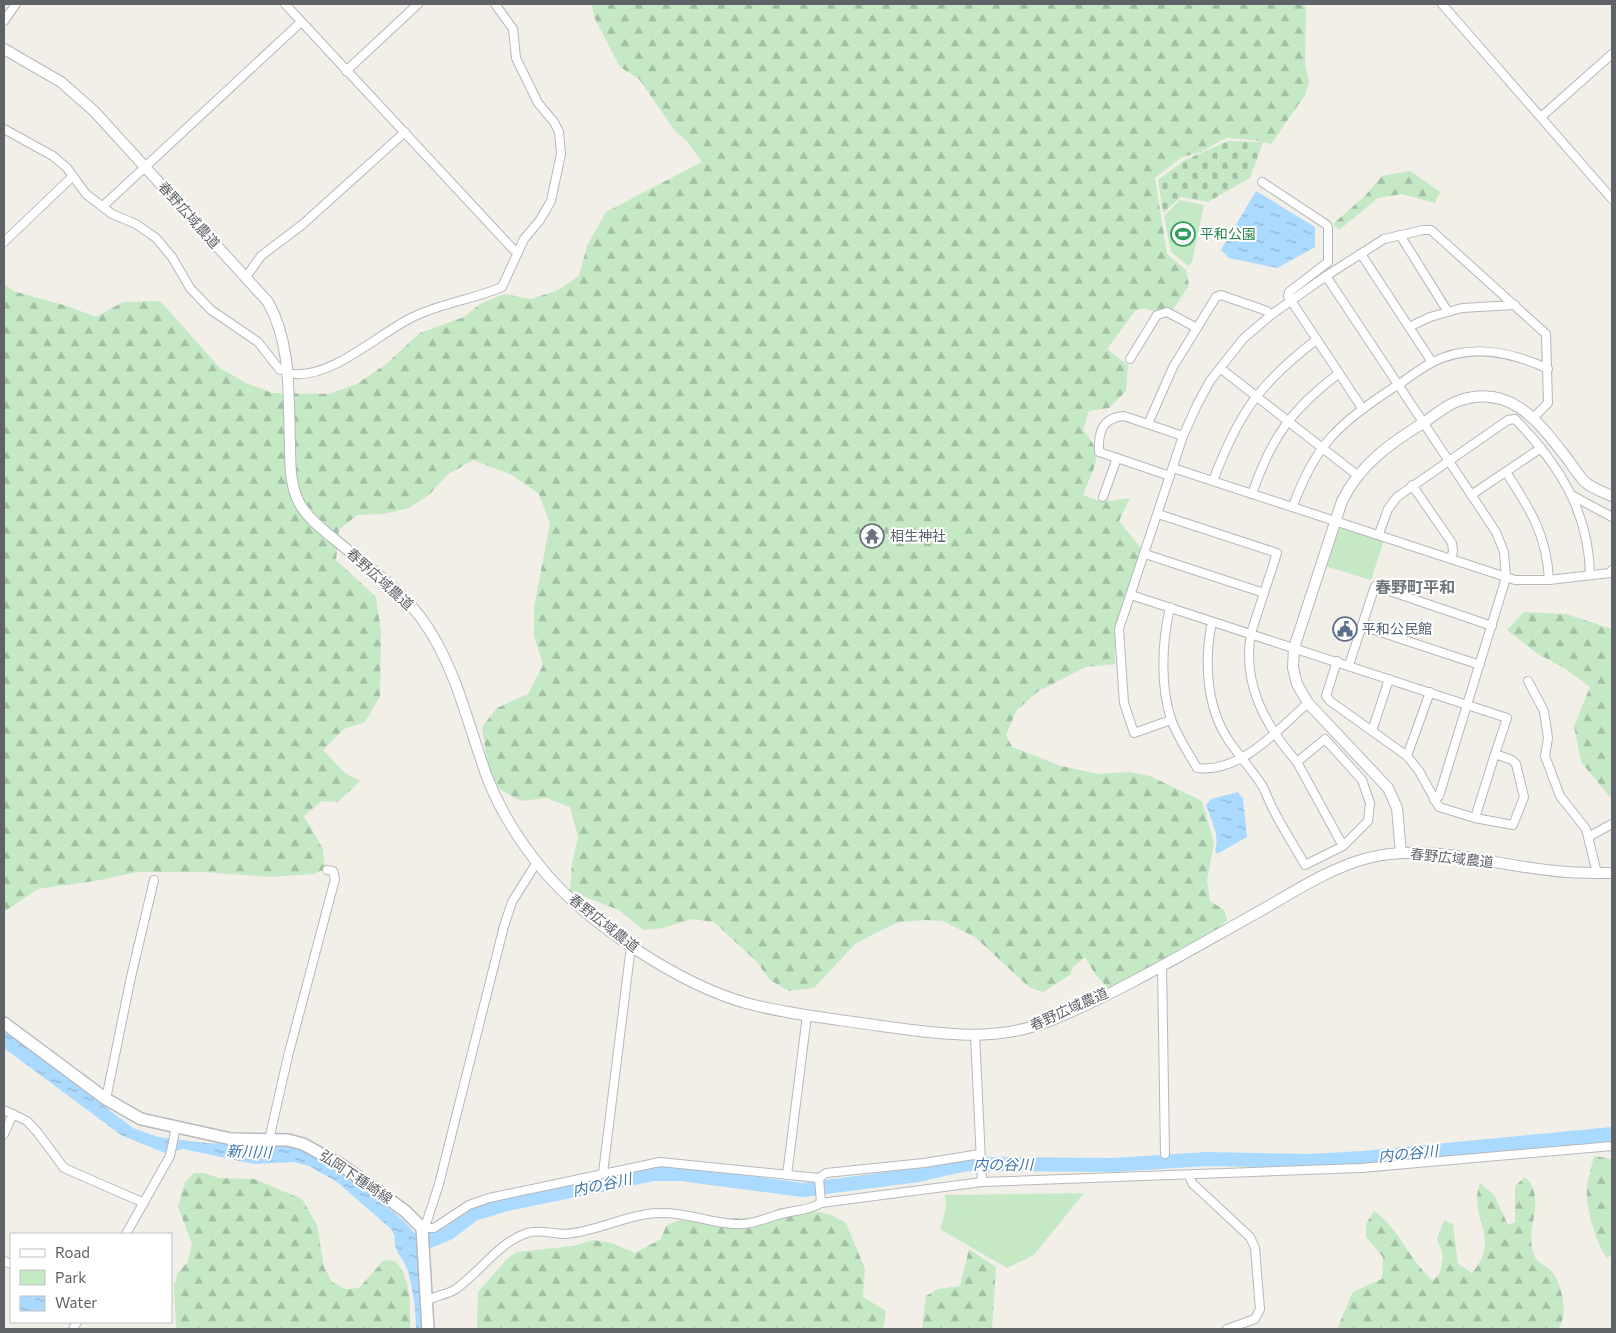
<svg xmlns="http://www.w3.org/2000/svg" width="1616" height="1333" font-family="Commissioner,'Noto Sans JP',sans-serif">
	<defs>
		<pattern id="forest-firs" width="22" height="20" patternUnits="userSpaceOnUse" patternTransform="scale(1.25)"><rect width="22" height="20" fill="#c5e8c5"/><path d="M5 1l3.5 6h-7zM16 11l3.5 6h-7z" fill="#a3c0a4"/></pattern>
		<pattern id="cemetery-stones" width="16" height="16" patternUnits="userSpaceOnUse" patternTransform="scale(1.25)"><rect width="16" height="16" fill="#c5e8c5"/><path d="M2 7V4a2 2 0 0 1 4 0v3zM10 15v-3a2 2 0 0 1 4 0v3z" fill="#a3c0a4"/></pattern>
		<pattern id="water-ripples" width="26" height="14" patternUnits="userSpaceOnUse" patternTransform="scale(1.25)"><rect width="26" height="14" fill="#aadaff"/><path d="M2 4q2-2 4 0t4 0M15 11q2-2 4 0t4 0" fill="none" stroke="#8eb4d2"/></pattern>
	</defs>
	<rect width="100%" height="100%" fill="#f1efe8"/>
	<!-- forest -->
	<g fill="url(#forest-firs)">
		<path d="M 592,4 L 1300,4 L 1306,6 L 1305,64 L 1309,83 L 1305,95 L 1271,144 L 1254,140 L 1226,138 L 1201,152 L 1182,157 L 1155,178 L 1167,254 L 1186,270 L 1189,285 L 1174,308 L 1156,312 L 1144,308 L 1135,311 L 1107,349 L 1128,365 L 1126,391 L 1109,408 L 1089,411 L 1083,430 C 1106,456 1094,465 1083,495 L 1102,502 L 1130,498 L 1119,521 L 1143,551 L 1115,629 L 1115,664 L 1086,667 L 1037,692 L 1016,711 L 1006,735 L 1012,747 L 1061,766 L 1098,774 L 1129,772 L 1150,776 L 1202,801 L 1214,843 L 1207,880 L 1210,901 L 1224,910 L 1227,920 L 1212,935 L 1200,943 L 1181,948 L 1154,967 L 1108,988 L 1095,974 L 1085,957 L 1073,967 L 1070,975 L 1043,992 L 1029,987 L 975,937 L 943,921 L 926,920 L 899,922 L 875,933 L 854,945 L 814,988 L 789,991 L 770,980 L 757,962 L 714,922 L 692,919 L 663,928 L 644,930 L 619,910 L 570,891 L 572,864 L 578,837 L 570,807 L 546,798 L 521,801 L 499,789 L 488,766 L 482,727 L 497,708 L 528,694 L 543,665 L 534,636 L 534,607 L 550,524 L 539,494 L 512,475 L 473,460 L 447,475 L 430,494 L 409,508 L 383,514 L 357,515 L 339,530 L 336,560 L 376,597 L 381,632 L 380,696 L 365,722 L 344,729 L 323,750 L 345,773 L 360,781 L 338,802 L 322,801 L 304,816 L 323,849 L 325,869 L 314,874 L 269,877 L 204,872 L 137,872 L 95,881 L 38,889 L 4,912 L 4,284 L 13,291 L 67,306 L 96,317 L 123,302 L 160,301 L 220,368 L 246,383 L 272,393 L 329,394 L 357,384 L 386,364 L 420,333 L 464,317 L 480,304 L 504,294 L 531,299 L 556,291 L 579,276 L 587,246 L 606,212 L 702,162 L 686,140 L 675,131 L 639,79 L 620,67 L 594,17 Z"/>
		<polygon points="1410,171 1440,192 1435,203 1401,194 1378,198 1339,230 1333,224 1365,196 1382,176"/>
		<polygon points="1524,612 1566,614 1612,629 1612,799 1581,762 1574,726 1590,687 1564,668 1538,654 1507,630"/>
		<path d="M 1594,1156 L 1612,1159 L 1612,1255 L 1607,1258 C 1596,1244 1585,1205 1587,1187 C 1588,1177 1592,1166 1594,1156 Z"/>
		<path d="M 194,1173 L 204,1173 L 219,1178 L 254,1179 L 302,1199 L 317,1225 L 324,1267 L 332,1282 L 345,1289 L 359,1288 L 384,1260 L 395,1261 C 412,1278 410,1308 410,1329 L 176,1329 L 174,1286 L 178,1273 L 188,1261 L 192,1244 L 178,1207 L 185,1182 Z"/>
		<path d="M 1525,1177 C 1549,1199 1522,1230 1535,1257 C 1537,1263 1547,1266 1552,1272 C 1562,1284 1569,1316 1558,1329 L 1337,1329 L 1353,1292 L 1382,1279 L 1383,1257 L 1366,1237 L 1366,1224 L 1374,1211 C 1399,1228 1408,1259 1433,1281 L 1440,1273 L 1443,1255 L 1437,1240 L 1444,1220 L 1453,1224 L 1458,1264 L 1472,1273 C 1503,1238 1467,1217 1480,1183 L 1494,1195 L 1508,1225 L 1515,1222 L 1515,1186 Z"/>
		<polygon points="780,1208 806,1209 831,1215 846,1223 865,1269 863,1297 886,1311 883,1329 477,1329 478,1292 507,1259 517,1252 573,1246 593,1240 612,1243 635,1253 661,1239 666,1226 677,1221 761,1217"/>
		<polygon points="969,1249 996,1267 992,1329 922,1329 926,1296 938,1289 960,1286"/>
	</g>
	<!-- cemetery -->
	<polygon fill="url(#cemetery-stones)" points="1228,141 1263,142 1250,178 1208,202 1181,197 1163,213 1158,180 1183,161"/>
	<!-- park -->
	<g fill="#c5e8c5">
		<polygon points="1180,200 1204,205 1192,262 1188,266 1171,252 1164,216"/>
		<polygon points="1338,525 1384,540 1371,580 1325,566"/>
		<polygon points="1084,1193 1034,1255 1007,1268 940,1229 946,1209 945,1195"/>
	</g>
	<!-- water -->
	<g fill="url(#water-ripples)">
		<polygon points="1256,191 1315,227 1315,247 1277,268 1229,258 1221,250"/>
		<path d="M 1238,792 L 1243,799 L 1247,837 L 1217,854 L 1215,850 C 1221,838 1210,817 1206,805 L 1211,799 Z"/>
		<path d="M 4,1030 L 133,1128 L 158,1137 L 206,1143 L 287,1145 L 307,1151 L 344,1172 L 403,1220 L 417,1236 L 424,1329 L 416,1329 C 416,1309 413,1291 408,1271 C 404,1258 392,1250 395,1236 L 390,1228 L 337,1182 L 309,1166 L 294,1162 L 254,1164 L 183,1149 L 165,1153 L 121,1135 L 4,1048 Z"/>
	</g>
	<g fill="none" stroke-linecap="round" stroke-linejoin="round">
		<!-- river -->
		<polyline stroke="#aadaff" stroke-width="14" points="412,1248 449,1233 474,1214 503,1205 654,1174 681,1174 803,1190 918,1175 967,1164 1113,1165 1206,1159 1308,1161 1363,1158 1612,1134"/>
		<!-- minor casing -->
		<g stroke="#b5b8bc" stroke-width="10">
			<g id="minor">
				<polyline points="285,4 513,249 518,252"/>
				<polyline points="1442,4 1612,199"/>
				<polyline points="4,21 16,4"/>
				<polyline points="346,71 418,4"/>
				<polyline points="1541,117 1612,54"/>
				<polyline points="4,129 53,156 67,168 86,194 112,214 136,224 156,238 172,257 190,288 211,310 258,342 280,370"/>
				<polyline points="1262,182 1327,225 1328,228 1328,262 1289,292 1288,296 1362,408"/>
				<polyline points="103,206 301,22"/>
				<polyline points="1400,235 1448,312"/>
				<polyline points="4,242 73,176"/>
				<polyline points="1361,254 1432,362"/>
				<polyline points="1326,276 1496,532 1504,552 1506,578 1439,796 1434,800"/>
				<polyline points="246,277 261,256 303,224 405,132"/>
				<polyline points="1409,327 1430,317 1462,308 1515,305"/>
				<polyline points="1130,359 1157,315 1167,312 1197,328"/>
				<polyline points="1220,368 1357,475"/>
				<path d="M 294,374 C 333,377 377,335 411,318 C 440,303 472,300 502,287 L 524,239 L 540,220 L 551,201 L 561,154 L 559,132 L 554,122 L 538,103 L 516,58 L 513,29 L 495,4"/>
				<polyline points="1148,424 1173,367 1216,297 1221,295 1267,311 1271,315"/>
				<path d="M 1117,458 L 1099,452 C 1098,432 1102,418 1124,416 L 1183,436"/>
				<polyline points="1173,468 1515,580 1549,580 1610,573 1612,570"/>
				<path d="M 1506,472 C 1530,509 1547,535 1549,580"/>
				<path d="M 1213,481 C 1238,414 1259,384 1316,340"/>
				<polyline points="1412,485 1452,543 1453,551 1451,559"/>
				<path d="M 1252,494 C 1271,438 1291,410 1338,374"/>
				<polyline points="1471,495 1541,448"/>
				<polyline points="1573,496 1612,517"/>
				<polyline points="1103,497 1117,458 1170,476"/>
				<path d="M 1293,506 C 1315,445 1339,423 1393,388 C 1406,380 1418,370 1431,363 C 1469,343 1512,352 1548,369"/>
				<path d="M 1158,514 L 1277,553 L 1251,633 C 1242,684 1265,725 1297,762"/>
				<path d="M 1379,534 L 1388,509 L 1397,497 L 1508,420 L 1515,419 C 1558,463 1589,511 1590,575"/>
				<polyline points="1145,554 1264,593"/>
				<polyline points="1131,595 1507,718 1495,754 1512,760 1516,764 1524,797 1513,825 1475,818"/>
				<path d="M 1170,607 C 1162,642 1160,685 1171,719 C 1177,736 1188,752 1197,768 C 1242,773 1277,730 1308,703"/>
				<path d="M 1212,622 C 1204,661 1206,707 1229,741 C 1240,757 1253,771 1263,787 C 1266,793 1268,799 1271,805 C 1281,826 1294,845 1305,865 L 1343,846 L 1368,821 L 1370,803 L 1362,780 L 1325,739 L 1297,762 L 1343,846"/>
				<polyline points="1362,626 1480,665"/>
				<polyline points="1337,661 1326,696 1330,701 1407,756 1419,771 1439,807 1475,818 1495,754"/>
				<polyline points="1349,665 1375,586 1492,626"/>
				<polyline points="1528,681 1544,711 1548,738 1545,756 1560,796 1586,829 1597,873"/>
				<polyline points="1171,720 1134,733 1124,703 1119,629 1183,436 1197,405 1210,381 1243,339 1271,315 1326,276 1384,239 1423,230 1431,230 1546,334 1548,403 1534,417"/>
				<polyline points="1372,731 1389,679"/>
				<polyline points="1407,756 1430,692"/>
				<polyline points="1590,836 1612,824"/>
				<polyline points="1162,965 1165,1154"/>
				<polyline points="975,1035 982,1182"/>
				<polyline points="106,1099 131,977 154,880"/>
				<polyline points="4,1110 27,1121 38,1133 64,1168 144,1203"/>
				<polyline points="4,1134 13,1114"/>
				<polyline points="269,1140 288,1056 335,879 333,871 327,870"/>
				<polyline points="603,1173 630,954 633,946"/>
				<polyline points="787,1175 807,1015"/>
				<polyline points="1189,1175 1192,1183 1250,1237 1255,1248 1260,1309 1255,1319 1227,1329"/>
				<polyline points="819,1178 821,1203"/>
				<polyline points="422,1228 434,1228 469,1205 489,1198 660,1162 819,1178 826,1173 924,1163 980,1154"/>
				<polyline points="422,1228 427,1221 439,1184 504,926 512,902 537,862"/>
				<polyline points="126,1234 170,1156 176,1127"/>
				<polyline points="4,1261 11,1264"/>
				<path d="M 425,1302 C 435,1295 447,1295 456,1289 C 481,1271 498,1243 527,1233 C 537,1229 554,1234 565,1234 C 598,1232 628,1213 661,1213 C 690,1212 716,1226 744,1224 C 756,1223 769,1217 781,1214 C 795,1210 808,1211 821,1203 L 982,1182 L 1361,1168 L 1612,1146"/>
				<polyline points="73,1329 77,1322"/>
			</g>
		</g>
		<!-- tertiary casing -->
		<g stroke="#b5b8bc" stroke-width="12">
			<g id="tertiary">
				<path d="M 4,49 L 61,82 L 94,111 L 268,302 C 292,345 288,396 290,444 C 290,465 290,488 301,506 C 309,519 322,529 333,538 C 365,565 403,590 426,625 C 457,671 468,725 487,777 C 500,811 520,842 543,870 C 588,924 679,984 746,1003 C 790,1015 837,1019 881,1026 C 938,1034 997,1043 1052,1020 C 1124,990 1193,948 1262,910 C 1295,891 1330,868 1368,858 C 1433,842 1502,868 1567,872 C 1582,873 1597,873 1612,873"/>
				<path d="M 1401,853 L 1397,808 L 1388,788 L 1308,703 L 1297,684 L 1293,668 L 1294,648 L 1342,501 C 1360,465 1389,444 1423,423 C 1434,416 1446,405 1458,401 C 1512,382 1540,424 1569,461 C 1574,468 1579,476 1585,482 C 1593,489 1603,492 1612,496"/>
			</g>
		</g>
		<!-- secondary casing -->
		<g stroke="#b6babf" stroke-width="14">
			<polyline id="secondary" points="4,1023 106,1099 141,1119 231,1139 288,1140 303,1144 343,1166 405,1211 422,1228 428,1329"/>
		</g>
		<!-- minor -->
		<use href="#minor" stroke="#fff" stroke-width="8"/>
		<!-- tertiary -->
		<use href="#tertiary" stroke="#fff" stroke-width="10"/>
		<!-- secondary -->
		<use href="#secondary" stroke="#fff" stroke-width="11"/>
	</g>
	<!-- icons -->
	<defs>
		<g id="stadium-ring" transform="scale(1.25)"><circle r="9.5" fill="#fff" stroke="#2e9e5b" stroke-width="1.5"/><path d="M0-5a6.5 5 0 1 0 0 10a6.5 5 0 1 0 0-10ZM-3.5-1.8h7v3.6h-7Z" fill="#2e9e5b"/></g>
		<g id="temple-ring" transform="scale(1.25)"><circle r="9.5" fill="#fff" stroke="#6b7280" stroke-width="1.5"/><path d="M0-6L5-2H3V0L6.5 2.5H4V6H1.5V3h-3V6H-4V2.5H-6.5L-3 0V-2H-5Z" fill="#6b7280"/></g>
		<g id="civic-ring" transform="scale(1.25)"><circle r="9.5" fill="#fff" stroke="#5c6f8a" stroke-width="1.5"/><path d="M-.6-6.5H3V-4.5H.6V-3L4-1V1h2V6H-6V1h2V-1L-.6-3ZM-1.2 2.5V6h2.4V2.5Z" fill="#5c6f8a"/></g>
	</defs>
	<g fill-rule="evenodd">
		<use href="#stadium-ring" x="1183" y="234"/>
		<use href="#temple-ring" x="872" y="536"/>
		<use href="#civic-ring" x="1345" y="629"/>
	</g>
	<g text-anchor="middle" stroke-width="4" stroke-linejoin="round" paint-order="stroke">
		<!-- street labels -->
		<g font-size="14" fill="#5f6368" stroke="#fff">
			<text transform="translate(189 215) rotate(48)" y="5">春野広域農道</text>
			<text transform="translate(380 579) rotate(42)" y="5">春野広域農道</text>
			<text transform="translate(1452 858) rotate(6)" y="5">春野広域農道</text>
			<text transform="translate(604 923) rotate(38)" y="5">春野広域農道</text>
			<text transform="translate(1069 1009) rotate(-24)" y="5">春野広域農道</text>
			<text transform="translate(356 1177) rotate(34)" y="5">弘岡下種崎線</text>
		</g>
		<!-- leisure labels -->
		<g font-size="14" fill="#27864d" stroke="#fff" text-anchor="start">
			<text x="1200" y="239">平和公園</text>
		</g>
		<!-- worship labels -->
		<g font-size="14" fill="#5b616d" stroke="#fff" text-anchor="start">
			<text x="890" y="541">相生神社</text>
		</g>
		<!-- service labels -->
		<g font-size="14" fill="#4e5e75" stroke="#fff" text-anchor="start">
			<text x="1362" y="634">平和公民館</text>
		</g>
		<!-- water labels -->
		<g font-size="15" font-style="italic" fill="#4174aa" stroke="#fff">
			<text transform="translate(249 1152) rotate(2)" y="5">新川川</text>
			<text transform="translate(1408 1154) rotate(-6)" y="5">内の谷川</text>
			<text x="1003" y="1170">内の谷川</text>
			<text transform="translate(602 1185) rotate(-12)" y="5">内の谷川</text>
		</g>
		<!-- quarter labels -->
		<g font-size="16" font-weight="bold" fill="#70757a" stroke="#fff">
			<text x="1415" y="593">春野町平和</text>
		</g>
	</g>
	<!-- border -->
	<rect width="1616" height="1333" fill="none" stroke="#5f6368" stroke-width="10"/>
	<!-- legend -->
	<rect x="10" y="1233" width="162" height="90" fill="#ffffff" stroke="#bfc1c3"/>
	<rect x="20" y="1249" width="25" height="8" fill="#ffffff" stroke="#bfc1c3"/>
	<text x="55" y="1258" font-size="15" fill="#5f6368">Road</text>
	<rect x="20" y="1270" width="25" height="15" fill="#c5e8c5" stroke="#bfc1c3"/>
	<text x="55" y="1283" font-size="15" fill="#5f6368">Park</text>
	<rect x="20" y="1296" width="25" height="15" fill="url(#water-ripples)" stroke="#bfc1c3"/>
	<text x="55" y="1308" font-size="15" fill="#5f6368">Water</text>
</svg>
